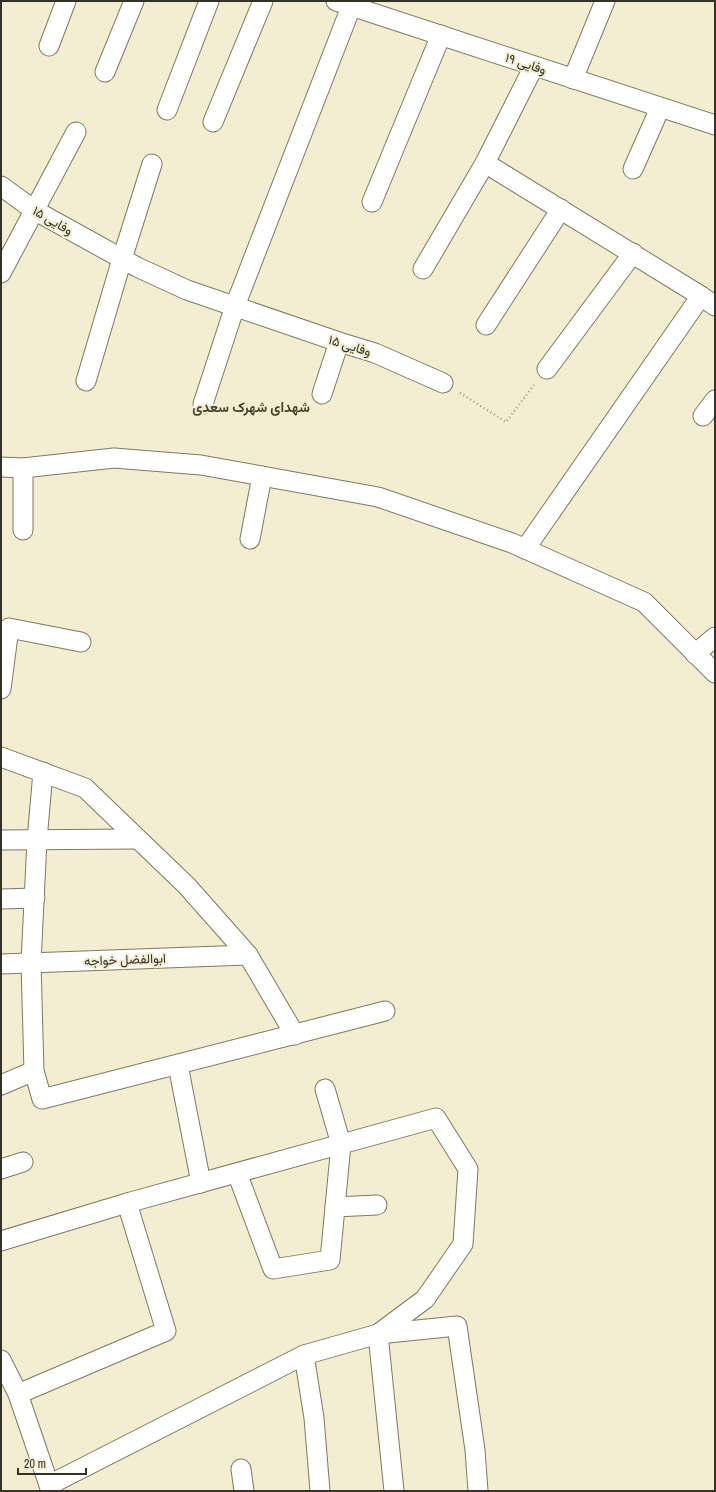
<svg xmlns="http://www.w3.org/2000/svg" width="716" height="1492" font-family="'Archivo Narrow',Vazirmatn,sans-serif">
	<rect width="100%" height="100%" fill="#f3edd2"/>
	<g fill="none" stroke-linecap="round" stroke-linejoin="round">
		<!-- minor casing -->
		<g stroke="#7e7961" stroke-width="21">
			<g id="minor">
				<polyline points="336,1 715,125"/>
				<polyline points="49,46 66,1"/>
				<polyline points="105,72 134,1"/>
				<polyline points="573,79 605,1"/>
				<polyline points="167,110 209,1"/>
				<polyline points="213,122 263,1"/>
				<polyline points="485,163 701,296 715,306"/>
				<polyline points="633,169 660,108"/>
				<polyline points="1,186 34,210 137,267 187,290 339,342 375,353 443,383"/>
				<polyline points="372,202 441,35"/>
				<polyline points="423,269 485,163 534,66"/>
				<polyline points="1,273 76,132"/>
				<polyline points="486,325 561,209"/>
				<polyline points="547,369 633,253"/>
				<polyline points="86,381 122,259 152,164"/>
				<polyline points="322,394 339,342"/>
				<polyline points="203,404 235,306 351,7"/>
				<polyline points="703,416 715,400"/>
				<polyline points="1,467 23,468 114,458 201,465 378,497 512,543 644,602 715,673"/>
				<polyline points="23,530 23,468"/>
				<polyline points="250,539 262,476"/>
				<polyline points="525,549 701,296"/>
				<polyline points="695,654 715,637"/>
				<polyline points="1,689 9,628 81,642"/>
				<polyline points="1,757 85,788 187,886 248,955 295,1035"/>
				<polyline points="43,772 37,840 31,963 34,1071 42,1099 385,1011"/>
				<polyline points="1,840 137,839"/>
				<polyline points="1,899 35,898"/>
				<polyline points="1,964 248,955"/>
				<polyline points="178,1065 201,1183"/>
				<polyline points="1,1085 34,1071"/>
				<polyline points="1,1169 23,1162"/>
				<polyline points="237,1173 273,1269 330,1260 341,1144 325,1089"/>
				<polyline points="335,1207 377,1205"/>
				<polyline points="1,1241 127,1203 436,1118 468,1169 463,1244 425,1299 378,1334 394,1491"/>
				<polyline points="304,1355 314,1418 320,1491"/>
				<polyline points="1,1360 18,1394 49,1485 52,1491"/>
				<polyline points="18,1394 166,1331 127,1203"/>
				<polyline points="241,1469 244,1491"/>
				<polyline points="49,1485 304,1355 378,1334 457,1326 475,1450 478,1491"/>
			</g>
		</g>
		<!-- path -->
		<polyline stroke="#a09b87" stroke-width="2.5" stroke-dasharray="1 3" stroke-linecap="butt" points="460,393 506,422 534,385"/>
		<!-- minor -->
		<use href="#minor" stroke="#fff" stroke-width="19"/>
	</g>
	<g text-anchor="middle" stroke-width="4" stroke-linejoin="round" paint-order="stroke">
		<!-- street labels -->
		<g font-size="13" fill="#343227" stroke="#f3edd2">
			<text transform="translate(526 63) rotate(18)" y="5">وفایی ۱۹</text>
			<text transform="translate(53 220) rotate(30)" y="5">وفایی ۱۵</text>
			<text transform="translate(350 345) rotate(17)" y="5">وفایی ۱۵</text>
			<text transform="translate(125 959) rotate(-2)" y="5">ابوالفضل خواجه</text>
		</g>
		<!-- neighbourhood labels -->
		<g font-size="14" font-weight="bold" fill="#47422c" stroke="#f3edd2">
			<text x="251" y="412">شهدای شهرک سعدی</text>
		</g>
	</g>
	<!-- border -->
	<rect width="716" height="1492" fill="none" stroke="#343227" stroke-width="4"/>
	<!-- scale -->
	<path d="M18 1468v6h68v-6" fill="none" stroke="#343227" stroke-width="2"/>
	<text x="24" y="1468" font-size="12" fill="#343227" stroke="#f3edd2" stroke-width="3" paint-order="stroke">20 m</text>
</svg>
